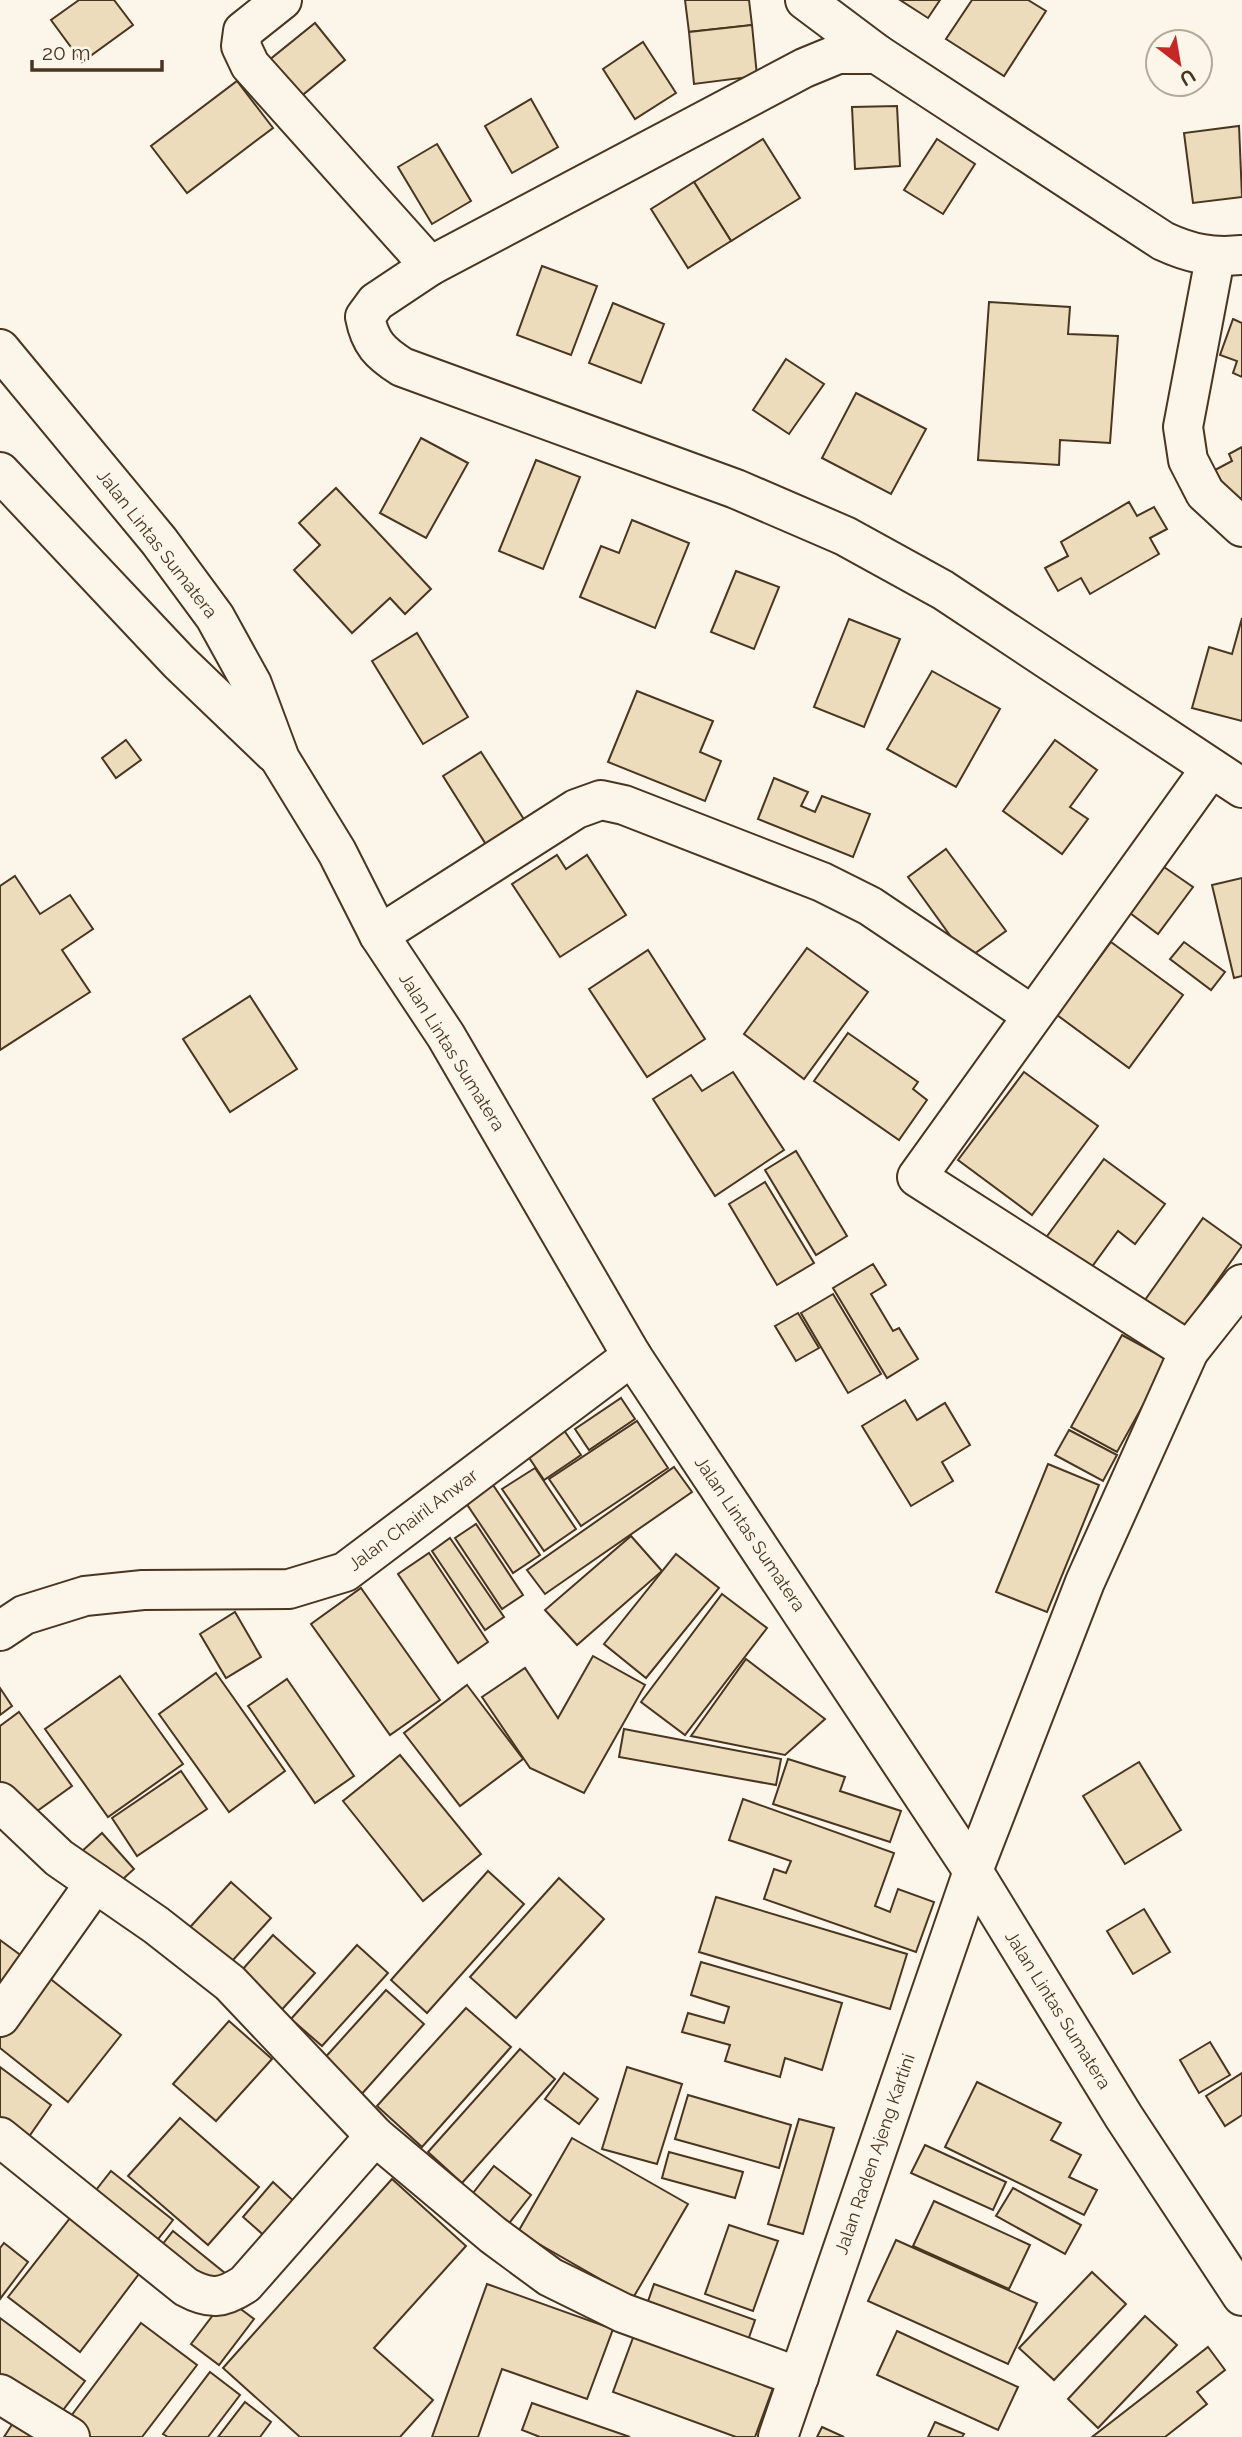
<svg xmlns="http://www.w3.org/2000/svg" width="1242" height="2437" font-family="Raleway,sans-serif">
	<rect width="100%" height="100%" fill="#fbf6e9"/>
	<!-- building -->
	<g fill="#ecdcbc" stroke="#4a3520" stroke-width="2">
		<polygon points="79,0 114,0 133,25 82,62 51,20"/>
		<polygon points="685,0 749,0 752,25 689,32"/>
		<polygon points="900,0 940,0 928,18"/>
		<polygon points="972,0 1028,0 1046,11 1004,76 946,39"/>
		<polygon points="315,23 345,60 299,98 268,61"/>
		<polygon points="752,25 757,76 694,84 689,32"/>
		<polygon points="643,42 676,93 635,119 603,69"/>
		<polygon points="237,81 273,128 187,193 151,146"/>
		<polygon points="531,99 558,147 512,173 485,126"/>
		<polygon points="897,106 900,166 855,169 852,107"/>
		<polygon points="1239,126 1242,197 1193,203 1184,133"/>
		<polygon points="763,139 800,198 731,241 694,182"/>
		<polygon points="937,139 975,164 943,214 904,190"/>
		<polygon points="437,144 471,201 432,224 398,167"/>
		<polygon points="694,182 731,241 688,268 651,209"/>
		<polygon points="542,266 597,286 571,355 517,335"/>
		<polygon points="989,302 1070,307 1068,334 1118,336 1110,443 1060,440 1059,465 978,460"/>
		<polygon points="613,303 664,324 641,383 589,363"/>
		<polygon points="1233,319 1242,323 1242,377 1233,373 1237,361 1220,355"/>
		<polygon points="786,359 824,384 789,434 753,410"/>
		<polygon points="856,393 926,429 891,494 822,458"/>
		<polygon points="421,438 468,463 426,538 380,513"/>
		<polygon points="1242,447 1242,498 1233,502 1215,470 1232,461 1229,454"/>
		<polygon points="536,460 580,477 543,569 499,551"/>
		<polygon points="336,488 431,589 405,614 390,598 352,633 294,570 320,545 299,523"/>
		<polygon points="1129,502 1137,516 1154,507 1167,529 1150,538 1159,554 1090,594 1081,578 1058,591 1045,568 1068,556 1061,542"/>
		<polygon points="632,520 689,543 655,628 580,597 601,546 619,553"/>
		<polygon points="736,571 779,587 754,649 711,632"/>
		<polygon points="1242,618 1242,721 1192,708 1209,647 1232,654"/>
		<polygon points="849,619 900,639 864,727 814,707"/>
		<polygon points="417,633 468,717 423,744 372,661"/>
		<polygon points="932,671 1000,709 956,787 887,749"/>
		<polygon points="637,691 713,721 700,752 721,761 705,801 608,762"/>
		<polygon points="126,740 141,760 116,778 102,758"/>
		<polygon points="1055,740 1097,770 1070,807 1088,819 1062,854 1003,811"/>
		<polygon points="481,752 525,821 487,846 443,776"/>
		<polygon points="774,778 808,792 801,806 815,812 822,796 870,814 853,857 758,819"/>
		<polygon points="946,849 1006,931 967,959 908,877"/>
		<polygon points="557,855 566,869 587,855 626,915 560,957 512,884"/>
		<polygon points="1164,867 1193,887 1158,934 1130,913"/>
		<polygon points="15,876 40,914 70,895 93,929 62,950 90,992 0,1050 0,886"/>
		<polygon points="1242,878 1242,976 1234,978 1212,885"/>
		<polygon points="1111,942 1183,995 1129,1068 1057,1015"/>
		<polygon points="1184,942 1225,972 1211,990 1170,959"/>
		<polygon points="807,948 868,992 804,1079 744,1034"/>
		<polygon points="648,950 705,1039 647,1077 589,989"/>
		<polygon points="250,996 297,1069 230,1112 183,1039"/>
		<polygon points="848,1033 918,1082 913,1089 927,1100 899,1140 814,1081"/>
		<polygon points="733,1072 784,1150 715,1196 653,1099 691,1075 702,1091"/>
		<polygon points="1024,1072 1098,1126 1032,1215 958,1160"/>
		<polygon points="796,1151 847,1236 816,1255 765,1170"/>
		<polygon points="1104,1159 1165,1204 1135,1244 1118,1231 1086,1275 1042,1243"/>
		<polygon points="765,1182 814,1263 777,1285 729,1204"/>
		<polygon points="1203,1218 1242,1246 1179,1335 1140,1307"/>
		<polygon points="873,1264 886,1285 871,1294 893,1331 899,1328 918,1359 887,1378 833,1288"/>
		<polygon points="833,1294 881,1374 848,1393 801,1313"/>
		<polygon points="798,1313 819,1348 796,1361 775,1326"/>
		<polygon points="1122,1335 1168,1360 1117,1452 1071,1427"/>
		<polygon points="621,1398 635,1419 589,1450 575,1429"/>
		<polygon points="905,1400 917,1420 945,1403 970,1445 942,1462 953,1481 911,1506 862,1426"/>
		<polygon points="637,1421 668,1468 581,1526 549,1479"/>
		<polygon points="561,1426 581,1455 544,1480 524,1450"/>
		<polygon points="1069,1430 1117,1455 1103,1481 1055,1455"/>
		<polygon points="1048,1464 1099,1485 1047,1612 996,1592"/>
		<polygon points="674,1467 692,1492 545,1594 527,1570"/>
		<polygon points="535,1468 576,1529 544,1551 502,1489"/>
		<polygon points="491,1482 540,1555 513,1573 464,1500"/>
		<polygon points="476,1524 523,1595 502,1609 455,1538"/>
		<polygon points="631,1536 662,1571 577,1645 545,1610"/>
		<polygon points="450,1538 504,1617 485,1630 432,1551"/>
		<polygon points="429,1553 488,1642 458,1663 398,1574"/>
		<polygon points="676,1554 719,1588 646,1678 604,1644"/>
		<polygon points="361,1588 440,1700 390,1735 311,1624"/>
		<polygon points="722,1594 767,1628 685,1735 641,1702"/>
		<polygon points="235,1612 261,1657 226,1678 200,1634"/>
		<polygon points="593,1656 645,1685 584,1793 530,1768 482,1697 525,1668 558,1718"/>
		<polygon points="746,1659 825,1719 785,1755 691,1736"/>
		<polygon points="216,1673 285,1771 229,1812 159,1714"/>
		<polygon points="120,1676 183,1764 108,1817 45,1729"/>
		<polygon points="287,1679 354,1776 315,1803 248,1706"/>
		<polygon points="467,1685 523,1759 460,1806 404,1733"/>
		<polygon points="0,1688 12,1706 0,1715"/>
		<polygon points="19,1712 72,1786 26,1819 0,1783 0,1726"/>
		<polygon points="624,1729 781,1759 776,1785 619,1757"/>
		<polygon points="400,1755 481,1854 423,1901 343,1801"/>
		<polygon points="788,1759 845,1777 840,1791 901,1811 890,1842 773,1804"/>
		<polygon points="1139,1762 1181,1830 1125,1864 1083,1796"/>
		<polygon points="181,1771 207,1809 137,1856 112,1818"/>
		<polygon points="743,1799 894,1853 875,1906 890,1912 898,1889 934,1902 916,1952 764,1899 774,1869 786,1873 791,1861 729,1840"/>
		<polygon points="102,1833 134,1869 113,1888 81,1852"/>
		<polygon points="488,1871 524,1904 427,2013 391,1980"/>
		<polygon points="559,1878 604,1919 516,2018 470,1977"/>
		<polygon points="231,1882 271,1918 224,1970 183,1935"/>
		<polygon points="716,1897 907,1954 890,2009 699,1952"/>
		<polygon points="1144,1909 1170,1952 1133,1974 1107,1931"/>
		<polygon points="273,1935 315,1973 277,2015 235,1978"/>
		<polygon points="0,1940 30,1962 0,2004"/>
		<polygon points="357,1945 388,1973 322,2046 291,2019"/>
		<polygon points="701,1962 842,2003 822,2070 785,2058 780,2077 725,2061 730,2045 682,2032 688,2013 724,2023 729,2007 691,1995"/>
		<polygon points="43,1973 121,2035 68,2102 0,2048 0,2026"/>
		<polygon points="386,1990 424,2024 360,2096 322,2061"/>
		<polygon points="466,2008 511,2047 422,2147 377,2106"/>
		<polygon points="229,2021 272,2059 216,2121 173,2084"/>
		<polygon points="1210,2042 1230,2075 1199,2093 1180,2060"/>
		<polygon points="520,2049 555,2079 462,2183 428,2152"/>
		<polygon points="0,2067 51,2105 28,2138 0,2117"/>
		<polygon points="627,2067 682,2084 657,2164 602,2149"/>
		<polygon points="564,2073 598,2099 579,2124 545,2099"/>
		<polygon points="1242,2073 1242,2115 1225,2126 1206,2096"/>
		<polygon points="977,2082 1061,2123 1051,2140 1081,2155 1069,2177 1097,2190 1084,2215 945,2147"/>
		<polygon points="688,2095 791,2125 779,2168 675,2139"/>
		<polygon points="180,2118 259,2187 208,2245 128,2176"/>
		<polygon points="799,2119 834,2128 803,2234 768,2224"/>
		<polygon points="572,2138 688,2204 633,2298 518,2232"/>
		<polygon points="925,2145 1006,2182 993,2210 911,2173"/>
		<polygon points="669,2152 743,2172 735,2198 662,2178"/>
		<polygon points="494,2166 531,2195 507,2226 470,2197"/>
		<polygon points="111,2171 173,2220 151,2248 89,2199"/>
		<polygon points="392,2179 466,2246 374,2348 433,2400 400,2437 300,2437 223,2368"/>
		<polygon points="273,2182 298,2205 268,2239 243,2217"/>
		<polygon points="1013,2188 1081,2225 1065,2254 996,2216"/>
		<polygon points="934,2201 1030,2245 1009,2289 913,2246"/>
		<polygon points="78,2208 148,2262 80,2352 8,2297"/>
		<polygon points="729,2225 778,2241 753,2311 705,2294"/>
		<polygon points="173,2231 231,2278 216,2297 158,2250"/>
		<polygon points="896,2240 1037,2303 1008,2364 868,2301"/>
		<polygon points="4,2243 28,2262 0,2299 0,2248"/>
		<polygon points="1092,2272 1126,2304 1054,2380 1019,2348"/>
		<polygon points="487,2284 613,2329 587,2399 502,2369 478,2437 432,2437"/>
		<polygon points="654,2284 755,2320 746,2346 645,2310"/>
		<polygon points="226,2298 254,2319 219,2365 191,2344"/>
		<polygon points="1145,2316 1177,2345 1098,2428 1068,2399"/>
		<polygon points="0,2318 85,2381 54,2422 0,2382"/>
		<polygon points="141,2323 197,2365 142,2437 91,2437 68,2420"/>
		<polygon points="637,2327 777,2377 755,2437 736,2437 613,2392"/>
		<polygon points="897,2331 1018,2387 998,2430 877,2375"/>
		<polygon points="1208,2347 1225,2370 1197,2392 1207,2404 1165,2437 1092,2437"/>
		<polygon points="210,2372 240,2395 208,2437 168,2437 163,2434"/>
		<polygon points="245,2402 271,2422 260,2437 218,2437"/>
		<polygon points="532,2403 630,2437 540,2437 522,2430"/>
		<polygon points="935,2422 964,2434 962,2437 928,2437"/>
		<polygon points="13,2423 36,2437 4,2437"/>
		<polygon points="822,2427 844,2437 817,2437"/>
	</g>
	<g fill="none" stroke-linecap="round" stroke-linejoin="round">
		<!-- minor casing -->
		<g stroke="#4a3520" stroke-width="42">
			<g id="minor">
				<polyline points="282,0 243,31 241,46 250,65 430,266"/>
				<polyline points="805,0 877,54"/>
				<path d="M 1242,255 C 1212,258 1191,254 1163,241 L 877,54 L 838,54 L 804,68 L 430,266 L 376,302 L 365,317 C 370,343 380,353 402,367 L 736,489 L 845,536 L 943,590 L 1242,788"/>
				<polyline points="1215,258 1183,427 1188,460 1205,493 1242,527"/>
				<polyline points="379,935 576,809 601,800 624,805 822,882 870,906 1032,1015"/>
				<polyline points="1189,1351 917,1177 1211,768"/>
				<polyline points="0,1631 24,1615 85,1596 143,1590 289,1589 345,1572 632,1356"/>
				<polyline points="0,1802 59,1858 156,1925 230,1983 375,2136 493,2235 550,2277 623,2313 799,2377"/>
				<polyline points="0,2017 95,1883"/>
				<path d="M 0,2137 L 186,2287 C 210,2300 222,2299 245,2284 L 375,2136"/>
				<polyline points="0,2394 70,2437"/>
				<polyline points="778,2437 973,1871"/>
			</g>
		</g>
		<!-- major casing -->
		<g stroke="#4a3520" stroke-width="42">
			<polyline id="major" points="973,1871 1085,1582 1189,1351 1242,1284"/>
		</g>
		<!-- highway casing -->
		<g stroke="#4a3520" stroke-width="42">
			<g id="highway">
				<polyline points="0,349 159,541 215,617 252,684 280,759 337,852 379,935 446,1036 632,1356 973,1871 1124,2117 1242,2296"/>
				<polyline points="0,472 179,662 274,753"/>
			</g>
		</g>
		<!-- minor -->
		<use href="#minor" stroke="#fbf6e9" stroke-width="38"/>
		<!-- major -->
		<use href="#major" stroke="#fbf6e9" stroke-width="38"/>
		<!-- highway -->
		<use href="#highway" stroke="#fbf6e9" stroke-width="38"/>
	</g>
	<g text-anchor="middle" stroke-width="5" stroke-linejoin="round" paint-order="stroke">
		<!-- street labels -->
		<g font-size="18" fill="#4a3520" stroke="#fbf6e9">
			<text transform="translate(157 544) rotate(52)" y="6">Jalan Lintas Sumatera</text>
			<text transform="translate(452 1052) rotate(58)" y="6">Jalan Lintas Sumatera</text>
			<text transform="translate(413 1520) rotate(-37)" y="6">Jalan Chairil Anwar</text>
			<text transform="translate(750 1534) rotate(56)" y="6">Jalan Lintas Sumatera</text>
			<text transform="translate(1058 2010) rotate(58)" y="6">Jalan Lintas Sumatera</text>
			<text transform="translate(875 2154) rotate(-71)" y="6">Jalan Raden Ajeng Kartini</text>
		</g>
	</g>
	<!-- north arrow -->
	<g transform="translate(1179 63) rotate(149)"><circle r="33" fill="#fbf6e9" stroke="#b4a999" stroke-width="2"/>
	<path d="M0-5L12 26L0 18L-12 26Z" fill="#c62828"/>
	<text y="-10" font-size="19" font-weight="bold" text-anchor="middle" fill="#4a3520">U</text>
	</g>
	<!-- scale -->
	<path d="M32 60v10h130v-10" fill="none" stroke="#4a3520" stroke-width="3.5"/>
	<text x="42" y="60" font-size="21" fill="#4a3520" stroke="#fbf6e9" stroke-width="5" paint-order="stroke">20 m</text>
</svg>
